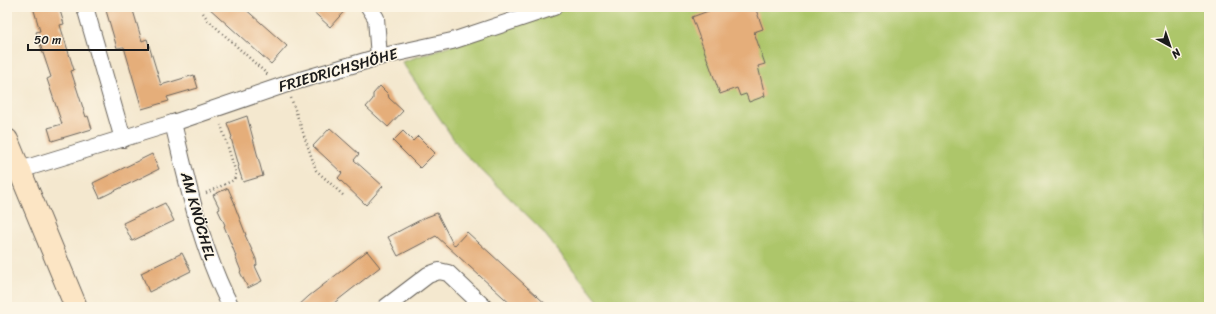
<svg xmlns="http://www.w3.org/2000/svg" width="1216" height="314" font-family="Sriracha,sans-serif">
	<rect width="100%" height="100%" fill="#fcf5e5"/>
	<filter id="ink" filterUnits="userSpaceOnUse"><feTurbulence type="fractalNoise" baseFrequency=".025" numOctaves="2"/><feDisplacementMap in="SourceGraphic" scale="8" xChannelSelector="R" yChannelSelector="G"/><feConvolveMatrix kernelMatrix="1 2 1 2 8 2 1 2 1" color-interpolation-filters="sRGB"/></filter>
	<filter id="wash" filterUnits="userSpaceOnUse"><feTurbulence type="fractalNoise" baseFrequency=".012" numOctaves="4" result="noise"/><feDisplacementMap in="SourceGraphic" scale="16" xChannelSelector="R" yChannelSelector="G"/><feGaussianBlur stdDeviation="0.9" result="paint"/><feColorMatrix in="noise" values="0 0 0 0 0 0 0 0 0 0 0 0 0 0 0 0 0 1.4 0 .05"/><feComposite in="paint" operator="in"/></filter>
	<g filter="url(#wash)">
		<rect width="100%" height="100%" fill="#f4e8cf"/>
		<!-- green -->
		<polygon fill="#adc66b" stroke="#647144" points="561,7 1209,7 1209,307 603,307 539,227 461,150 402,62"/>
		<g id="blocks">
			<!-- building -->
			<g fill="#e5ae7a">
				<polygon points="33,7 59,7 64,24 60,25 74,70 71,71 86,117 88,116 92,129 52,141 48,128 62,124 47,79 51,77 36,32 40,31"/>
				<polygon points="105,7 132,7 142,41 147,39 161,85 194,75 198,88 167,97 169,101 142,109 124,47 117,48"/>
				<polygon points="208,7 243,7 287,46 271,64"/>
				<polygon points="308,7 348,7 330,27"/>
				<polygon points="719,7 755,7 763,29 754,32 765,64 758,66 765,96 749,102 746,94 740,96 737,88 720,94 692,17"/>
				<polygon points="380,86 388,94 389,98 403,111 388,127 366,107 373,99 373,94"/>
				<polygon points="247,116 263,176 243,182 238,167 239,166 231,138 232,137 227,123"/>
				<polygon points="330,128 359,154 354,160 383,186 366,205 338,178 342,173 313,146"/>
				<polygon points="403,131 413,141 418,136 435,153 420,168 393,141"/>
				<polygon points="152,154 159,169 100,198 93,183"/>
				<polygon points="228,188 235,204 234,204 246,235 245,235 256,259 257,265 255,266 262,281 248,288 240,272 241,271 235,256 236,256 224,226 225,225 218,210 220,209 213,195"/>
				<polygon points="165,203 174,221 132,241 123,223"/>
				<polygon points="437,213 454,246 467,232 549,307 514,307 436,236 398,256 388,237 424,218"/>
				<polygon points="367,251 380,267 329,307 297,307 309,296"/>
				<polygon points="182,253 191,271 149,292 141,273"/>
			</g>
		</g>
	</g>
	<g filter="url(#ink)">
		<use href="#blocks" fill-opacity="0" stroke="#68635b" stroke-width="1"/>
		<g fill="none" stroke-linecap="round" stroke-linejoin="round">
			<!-- street casing -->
			<g stroke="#68635b" stroke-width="18">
				<g id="street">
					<polyline points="85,7 123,139"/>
					<polyline points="369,7 376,18 379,57"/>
					<path d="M 173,123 C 188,185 201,249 231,307"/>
					<polyline points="20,170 173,123 287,84 379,57 452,41 554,7"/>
					<polyline points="386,307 428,275 439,271 448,273 484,307"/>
				</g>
			</g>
			<!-- secondary casing -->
			<g stroke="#68635b" stroke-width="24">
				<polyline id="secondary" points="7,140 76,307"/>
			</g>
			<!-- path -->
			<g stroke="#68635b" stroke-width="2.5" stroke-dasharray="1 3" stroke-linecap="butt">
				<polyline points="203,13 208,20 268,75"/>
				<polyline points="291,98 316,170 345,197"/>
				<polyline points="206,193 234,180 236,173 221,125"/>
			</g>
			<!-- street -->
			<use href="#street" stroke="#fff" stroke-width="16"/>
			<!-- secondary -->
			<use href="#secondary" stroke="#fce5c4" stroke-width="22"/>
		</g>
	</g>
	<g text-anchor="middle" stroke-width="3" stroke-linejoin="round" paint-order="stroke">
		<!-- street labels -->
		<g font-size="15" fill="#1c1c1c" stroke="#fcf5e5">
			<text transform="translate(338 70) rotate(-16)" y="5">FRIEDRICHSHÖHE</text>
			<text transform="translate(198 216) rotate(74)" y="5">AM KNÖCHEL</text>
		</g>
	</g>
	<!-- margin -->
	<rect width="1216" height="314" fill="none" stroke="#fcf5e5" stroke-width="24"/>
	<!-- north arrow -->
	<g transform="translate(1170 46) rotate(140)" stroke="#fcf5e5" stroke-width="3" paint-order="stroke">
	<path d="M0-3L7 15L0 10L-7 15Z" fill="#1c1c1c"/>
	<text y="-6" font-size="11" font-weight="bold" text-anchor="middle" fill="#1c1c1c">N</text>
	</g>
	<!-- scale -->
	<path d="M28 44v6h120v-6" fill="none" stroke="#1c1c1c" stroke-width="2"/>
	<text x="34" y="44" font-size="12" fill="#1c1c1c" stroke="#fcf5e5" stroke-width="3" paint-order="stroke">50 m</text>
</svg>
